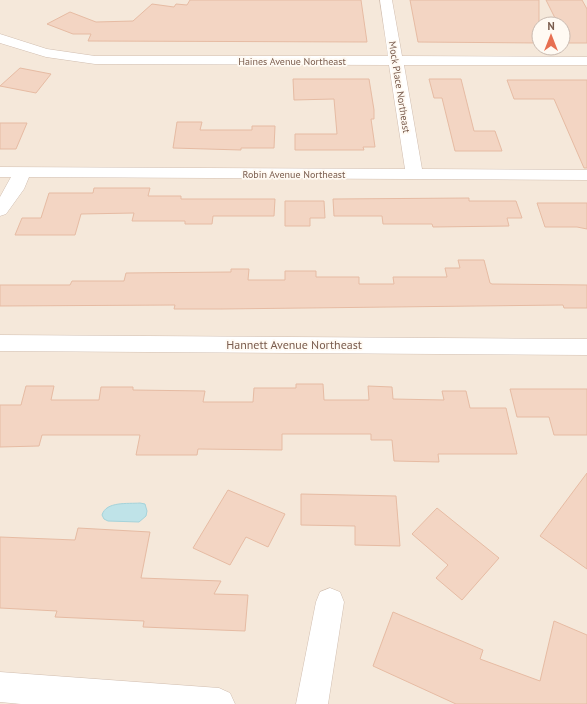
<svg xmlns="http://www.w3.org/2000/svg" width="587" height="704" font-family="'PT Sans',sans-serif">
	<rect width="100%" height="100%" fill="#fdf6ec"/>
	<!-- residential -->
	<path fill="#f5e8da" fill-rule="evenodd" d="M 0,0 L 587,0 L 587,704 L 0,704 ZM 539,24 L 563,24 L 563,48 L 539,48 Z"/>
	<!-- water -->
	<path fill="#bfe3e8" stroke="#a5d3da" d="M 140,503 L 145,504 L 147,511 L 146,516 L 139,522 L 108,521 L 104,519 L 102,515 C 106,501 128,504 140,503 Z"/>
	<!-- building -->
	<g fill="#f3d5c3" stroke="#e6bba3">
		<polygon points="190,0 361,0 367,42 88,41 91,34 73,34 47,24 70,12 96,22 133,21 152,4 174,7 176,4 187,5"/>
		<polygon points="410,0 539,0 539,43 418,42"/>
		<polygon points="546,0 582,0 587,9 587,43 568,43 563,33 563,24 558,24"/>
		<polygon points="20,68 51,74 36,93 0,86"/>
		<polygon points="293,79 369,79 374,110 374,119 371,119 375,147 363,147 364,150 295,150 295,134 337,134 334,99 294,100"/>
		<polygon points="429,79 461,79 474,131 495,131 502,151 455,151 442,98 434,98"/>
		<polygon points="507,80 587,80 587,168 584,168 554,99 514,99"/>
		<polygon points="177,122 202,122 200,130 252,130 252,126 275,126 274,148 241,148 241,150 173,148"/>
		<polygon points="0,123 27,123 16,149 0,149"/>
		<polygon points="94,188 150,188 148,196 181,196 181,199 275,199 274,216 213,216 212,224 185,224 185,221 132,221 134,213 81,214 75,235 15,235 22,218 41,218 49,193 93,193"/>
		<polygon points="469,198 469,201 516,201 522,218 507,218 509,226 433,227 432,224 383,224 382,216 334,216 333,199"/>
		<polygon points="285,201 324,201 325,218 310,218 310,226 285,226"/>
		<polygon points="537,203 587,203 587,229 577,227 545,227"/>
		<polygon points="458,260 484,260 490,283 492,284 587,285 587,308 564,308 563,305 221,309 174,309 175,305 0,306 0,285 70,285 72,281 124,281 126,273 231,272 231,269 249,269 248,280 285,280 285,271 316,271 316,277 359,277 359,284 394,284 393,277 447,277 445,268 460,268"/>
		<polygon points="296,384 323,384 324,400 369,400 368,386 392,387 393,399 444,400 442,391 466,391 470,408 506,408 517,454 438,454 439,462 394,461 392,440 371,440 371,434 282,434 282,450 198,449 197,455 136,455 140,435 42,435 39,446 0,447 0,405 21,405 26,386 54,386 51,400 99,400 101,387 133,387 133,390 205,391 203,402 253,402 254,388 296,388"/>
		<polygon points="510,389 587,389 587,435 554,435 549,417 517,417"/>
		<polygon points="587,473 587,569 540,536"/>
		<polygon points="228,490 285,514 268,547 246,537 230,565 193,548"/>
		<polygon points="301,494 396,496 400,546 355,545 355,526 301,525"/>
		<polygon points="437,508 499,558 462,600 436,578 448,565 412,534"/>
		<polygon points="78,528 150,532 141,578 221,581 214,594 248,595 245,631 143,627 144,621 55,617 57,611 0,608 0,537 75,540"/>
		<polygon points="393,612 483,650 480,659 540,681 554,621 587,635 587,704 456,704 373,666"/>
	</g>
	<g fill="none" stroke-linecap="round" stroke-linejoin="round">
		<!-- street casing -->
		<g stroke="#d1beb0" stroke-width="1">
			<g id="street">
				<polygon points="380,0 392,0 402,56 587,57 587,65 404,65 422,169 587,170 587,180 29,177 24,189 6,214 0,216 0,197 11,177 0,177 0,167 405,169 389,65 95,64 46,57 0,43 0,34 47,49 95,56 388,56"/>
				<polygon points="0,335 587,339 587,355 0,351"/>
				<polygon points="330,588 340,592 344,602 328,704 296,704 316,602 320,592"/>
				<polygon points="0,672 219,688 230,693 235,704 21,704 0,702"/>
			</g>
		</g>
		<!-- street -->
		<use href="#street" fill="#fff" fill-rule="evenodd"/>
	</g>
	<g text-anchor="middle" stroke-width="3.5" stroke-linejoin="round" paint-order="stroke">
		<!-- far-street labels -->
		<g font-size="10" fill="#7a5c4d" stroke="#fffaf3">
			<text x="292" y="65">Haines Avenue Northeast</text>
			<text transform="translate(400 87) rotate(81)" y="4">Mock Place Northeast</text>
			<text x="294" y="178">Robin Avenue Northeast</text>
		</g>
		<!-- street labels -->
		<g font-size="12" fill="#7a5c4d" stroke="#fffaf3">
			<text x="294" y="349">Hannett Avenue Northeast</text>
		</g>
	</g>
	<!-- north arrow -->
	<g transform="translate(551 36)"><circle r="19" fill="#fffaf3" stroke="#cabbb1"/>
	<path d="M0-3L7 15L0 10L-7 15Z" fill="#e76f51"/>
	<text y="-6" font-size="11" font-weight="bold" text-anchor="middle" fill="#7a5c4d">N</text>
	</g>
</svg>
